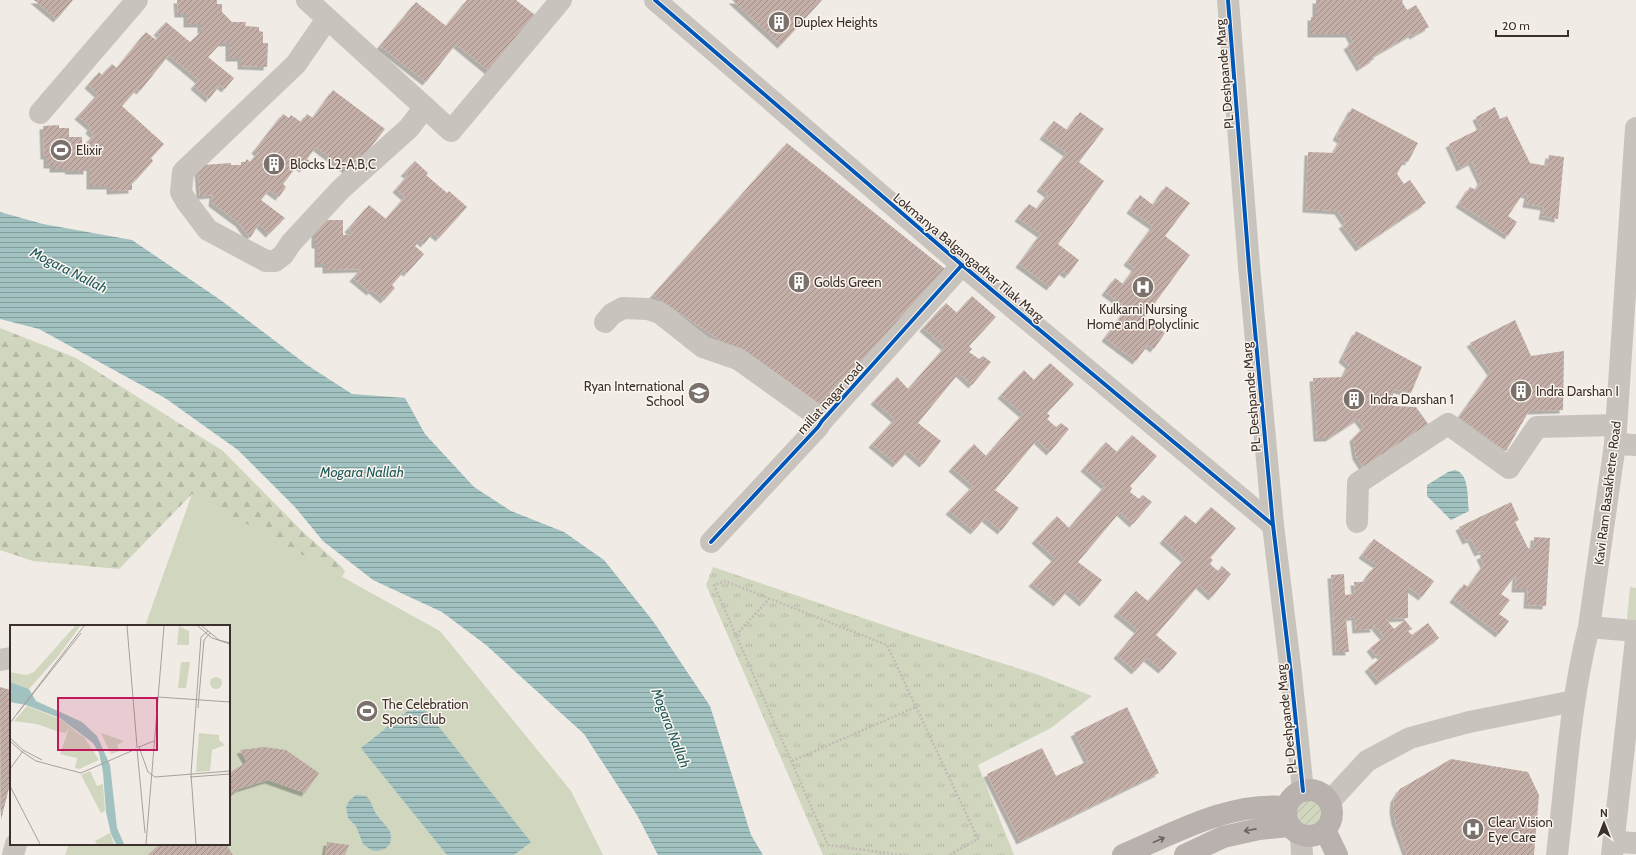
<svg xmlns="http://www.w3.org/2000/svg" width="1636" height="855" font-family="Cabin,sans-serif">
	<defs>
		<pattern id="grass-tufts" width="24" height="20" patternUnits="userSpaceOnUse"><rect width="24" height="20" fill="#d1d6bf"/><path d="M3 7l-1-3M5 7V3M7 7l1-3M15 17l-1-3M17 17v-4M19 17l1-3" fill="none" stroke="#b4b8a4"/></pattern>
		<pattern id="forest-firs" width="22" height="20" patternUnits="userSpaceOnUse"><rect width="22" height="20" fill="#d1d6bf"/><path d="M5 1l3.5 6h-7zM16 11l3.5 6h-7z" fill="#b4b8a4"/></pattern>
		<pattern id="garden-furrows" width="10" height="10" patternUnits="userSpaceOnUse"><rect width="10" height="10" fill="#d1d6bf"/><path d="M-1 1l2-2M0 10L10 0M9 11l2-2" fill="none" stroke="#b4b8a4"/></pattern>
		<pattern id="water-rules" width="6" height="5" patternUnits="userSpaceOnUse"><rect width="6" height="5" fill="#a1c2c1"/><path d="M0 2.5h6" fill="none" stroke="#849e9d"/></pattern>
		<pattern id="building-hatch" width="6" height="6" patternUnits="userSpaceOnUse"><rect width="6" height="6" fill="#c3afa7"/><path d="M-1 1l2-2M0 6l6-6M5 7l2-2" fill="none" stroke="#a08f88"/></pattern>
		<filter id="shadow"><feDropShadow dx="-3.5" dy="3.5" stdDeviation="0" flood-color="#0004"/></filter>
	</defs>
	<rect width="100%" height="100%" fill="#f0ebe5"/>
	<!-- grass -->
	<polygon fill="url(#grass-tufts)" points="713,567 919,637 1039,675 1092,696 1051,728 978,765 1014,855 823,855 706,585"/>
	<!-- forest -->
	<polygon fill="url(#forest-firs)" points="0,328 76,358 223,451 302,531 341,566 345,571 342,577 192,494 119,569 33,561 0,550"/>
	<!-- garden -->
	<circle fill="url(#garden-furrows)" cx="1308" cy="814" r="14"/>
	<!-- pitch -->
	<g fill="#d1d6bf">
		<polygon points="192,494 440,631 571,791 603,855 65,855 69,844 229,844 229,626 145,626"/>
		<polygon points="1630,587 1636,588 1636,620 1627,619"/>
	</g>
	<!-- water -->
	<g fill="url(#water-rules)">
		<polygon points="0,212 43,224 132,240 222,301 307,365 352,394 405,398 425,434 474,487 511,511 564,532 604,560 653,621 710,706 751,835 763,855 658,855 637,815 584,734 486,645 442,612 373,580 323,541 295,507 238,450 165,398 39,329 0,319"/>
		<path d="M 1455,470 C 1470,474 1467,498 1469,511 L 1451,520 L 1427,496 L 1427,485 L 1448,472 Z"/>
		<polygon points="419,702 531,842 514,855 447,855 361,748"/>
		<polygon points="356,795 366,796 369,799 376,814 390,831 391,837 390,844 385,849 377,851 371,850 363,844 356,826 348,818 346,807 349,801"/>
	</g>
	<!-- building -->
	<g fill="url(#building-hatch)" filter="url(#shadow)">
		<polygon points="34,0 73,0 57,19"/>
		<polygon points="177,0 217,0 217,4 222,4 222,12 232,22 246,22 245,26 259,27 259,31 263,32 263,43 268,43 267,67 241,66 241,58 229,58 229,43 221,43 208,57 234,78 225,89 220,85 209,99 194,86 199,80 169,55 140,91 137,89 122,106 164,144 151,158 153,161 136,180 132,176 132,190 110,191 110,186 90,186 90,167 87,167 87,171 69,171 68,169 53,169 53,165 47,165 47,156 44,156 43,126 59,125 59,128 69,128 69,137 82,137 82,145 90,145 87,142 94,135 89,130 91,127 78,116 98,94 88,85 99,72 102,75 112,64 117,68 146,32 156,40 160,34 157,32 166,22 190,42 203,30 201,30 201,24 187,24 187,14 178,14"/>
		<polygon points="467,0 516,0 535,15 490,72 456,44 426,82 380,46 416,2 446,26"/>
		<polygon points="732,0 822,0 781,45"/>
		<polygon points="1316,0 1403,0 1402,2 1407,10 1416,5 1429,27 1413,36 1412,34 1372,57 1374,59 1360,68 1347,46 1353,42 1349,34 1311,34 1311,17 1316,17"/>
		<polygon points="333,90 385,129 363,157 359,154 355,159 357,161 349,172 316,147 307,159 310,161 303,169 298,165 283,184 286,187 279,197 269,190 261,200 285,218 269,234 259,224 250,238 239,223 212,203 213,195 200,196 198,169 203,165 231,163 231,165 241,165 241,162 245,162 247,159 250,162 258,153 255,150 283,114 289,118 291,115 301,122 307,114 313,118"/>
		<polygon points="1495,107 1500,119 1507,116 1530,163 1547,166 1549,155 1564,157 1558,219 1542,216 1544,207 1526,204 1528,195 1523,194 1508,216 1517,222 1508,236 1459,204 1470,187 1476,190 1481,181 1472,162 1460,168 1449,144 1481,128 1476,117"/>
		<polygon points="1352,108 1418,143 1408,162 1404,161 1397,174 1404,184 1410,180 1426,203 1359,248 1342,225 1346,223 1338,211 1306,209 1308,152 1336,153 1334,152 1341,140 1336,137"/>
		<polygon points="1080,112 1104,129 1079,162 1104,181 1058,244 1079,260 1068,275 1062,271 1050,287 1019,264 1041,234 1018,218 1029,204 1037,209 1048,194 1040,188 1067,153 1043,136 1054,121 1067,130"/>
		<polygon points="787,143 945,269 826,412 653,295"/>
		<polygon points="415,161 428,173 426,175 447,193 449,191 467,207 439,238 433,233 424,244 420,240 415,246 424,254 407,273 404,271 392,285 395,288 384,300 372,290 370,292 353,278 361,269 326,270 326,264 318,264 318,245 315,245 315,232 317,232 317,220 343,220 343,235 354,234 348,229 369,205 386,219 405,197 396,189 408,175 404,173"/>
		<polygon points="1166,186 1190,203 1165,236 1190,255 1144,318 1165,333 1154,349 1148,345 1136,361 1105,338 1127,308 1105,292 1115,278 1123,284 1135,268 1127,262 1153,226 1130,210 1140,195 1153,205"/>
		<polygon points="972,296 996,317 969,346 972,349 969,352 979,359 983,356 991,362 972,385 959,373 918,423 941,441 923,464 908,451 896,464 872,444 895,419 874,401 897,377 908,389 945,347 923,328 946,303 957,313"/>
		<polygon points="1515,320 1531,356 1564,351 1563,410 1529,411 1506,451 1459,417 1491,372 1470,343"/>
		<polygon points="1356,331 1422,367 1411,393 1393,389 1393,406 1416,407 1431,428 1365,470 1356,456 1353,438 1364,427 1358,419 1329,438 1317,438 1313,378 1343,377 1349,365 1342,359"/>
		<polygon points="1050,363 1074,384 1047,413 1050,416 1047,419 1056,427 1061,423 1069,429 1050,452 1037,440 995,490 1019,508 1001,531 985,518 974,531 949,511 973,486 952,468 974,444 986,456 1023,414 1001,395 1024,370 1034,380"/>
		<polygon points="1132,435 1157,456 1130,486 1132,488 1130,492 1139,499 1143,495 1152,502 1133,524 1120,512 1078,562 1102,580 1083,603 1068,590 1057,603 1032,583 1055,558 1035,540 1057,516 1069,528 1105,486 1084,468 1106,442 1117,452"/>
		<polygon points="1511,502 1519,520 1515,522 1528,548 1533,549 1534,537 1550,538 1546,606 1527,605 1528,589 1515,589 1516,575 1501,594 1510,600 1499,614 1509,621 1499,634 1453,599 1464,584 1468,587 1484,565 1480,556 1485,554 1483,551 1478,553 1471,539 1466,541 1459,527"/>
		<polygon points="1211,507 1236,528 1210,558 1213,560 1210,564 1218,571 1222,566 1231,574 1212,597 1199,585 1156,635 1177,653 1162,670 1147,658 1135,671 1117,655 1138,630 1117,613 1136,591 1148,601 1185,559 1163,540 1185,515 1196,524"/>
		<polygon points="1374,539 1434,581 1422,597 1408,587 1408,618 1386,619 1394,629 1405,620 1412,629 1408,631 1412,635 1428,623 1439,638 1379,682 1368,668 1382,657 1379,654 1376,656 1370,648 1384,637 1373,624 1374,629 1356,630 1355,617 1346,618 1349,652 1336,652 1331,575 1344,574 1345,595 1355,594 1354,582 1363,582 1374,567 1375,568 1377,565 1362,555"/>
		<polygon points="0,687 11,690 11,780 1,820"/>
		<polygon points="1127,707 1159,773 1020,841 987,774 1042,748 1056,776 1088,761 1074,733"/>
		<polygon points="264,747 286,750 319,773 305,793 268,780 239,789 229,797 229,773 247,762 240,750"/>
		<polygon points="1451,759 1528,772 1539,795 1534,855 1407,855 1395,821 1393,809 1394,799 1400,789"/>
		<polygon points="327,842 349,845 345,855 325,855"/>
		<polygon points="160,844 226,844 233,855 148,855"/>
	</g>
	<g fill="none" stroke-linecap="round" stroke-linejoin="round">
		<!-- path -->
		<g stroke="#c2bbb6" stroke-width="2.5" stroke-dasharray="2 2" stroke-linecap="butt">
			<polyline points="736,635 769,599"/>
			<polyline points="792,761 916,707"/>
			<polyline points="901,855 828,845 714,585 725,581 887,645 978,839 949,855"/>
		</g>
		<!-- minor -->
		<g stroke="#c9c3be" stroke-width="22">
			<polyline points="307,0 451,131 561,0"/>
			<polyline points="655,0 962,265 1273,525"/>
			<polyline points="1228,0 1249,266 1273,525 1291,674 1303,791"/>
			<polyline points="327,19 296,64 183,172 181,192 186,201 208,230 266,261 275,261 283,255 291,243 341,189 409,128 425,107"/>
			<polyline points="40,113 137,0"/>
			<polyline points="605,322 612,314 623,308 648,309 660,313 703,347 738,359 815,414 822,421"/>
			<polyline points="1615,444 1636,445"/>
			<polyline points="1357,522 1358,483 1448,424 1509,468 1537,427 1616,425"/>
			<polyline points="711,542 818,427 822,421 962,265"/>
			<polyline points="1589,627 1636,631"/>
			<polyline points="0,660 11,658"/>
			<polyline points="1329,802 1367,761 1410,738 1469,722 1574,701"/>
			<polyline points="1301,835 1302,855"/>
			<polyline points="1614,842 1636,843"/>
			<polyline points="13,855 16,844"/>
			<path d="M 1557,855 C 1566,779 1570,701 1589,627 L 1615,444 L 1636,128"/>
			<polyline points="1612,855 1636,639"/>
		</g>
		<!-- major -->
		<g stroke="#b8b1ad" stroke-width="22">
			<circle cx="1309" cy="813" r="23"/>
			<polyline points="1325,830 1337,855"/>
			<path d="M 1123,855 C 1175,833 1228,802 1286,807"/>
			<polyline points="1185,855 1223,837 1259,829 1289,826"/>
		</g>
		<!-- cycleway casing -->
		<g stroke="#fbf5ee" stroke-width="6">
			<g id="cycleway">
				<polyline points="655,0 962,265 1273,525"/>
				<polyline points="1228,0 1249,266 1273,525 1291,674 1303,791"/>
				<polyline points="711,542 818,427 822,421 962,265"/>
			</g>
		</g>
		<!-- cycleway -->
		<use href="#cycleway" stroke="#0057b8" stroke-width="4"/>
	</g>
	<!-- one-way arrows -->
	<defs><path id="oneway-shaft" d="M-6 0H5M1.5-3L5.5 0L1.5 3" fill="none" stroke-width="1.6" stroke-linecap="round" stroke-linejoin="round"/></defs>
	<g stroke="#6d645f">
		<use href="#oneway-shaft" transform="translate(1250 830) rotate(169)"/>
		<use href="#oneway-shaft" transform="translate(1159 840) rotate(-23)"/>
	</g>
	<!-- icons -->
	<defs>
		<g id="building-disc" transform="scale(1.15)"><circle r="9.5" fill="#7a716c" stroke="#fbf5ee"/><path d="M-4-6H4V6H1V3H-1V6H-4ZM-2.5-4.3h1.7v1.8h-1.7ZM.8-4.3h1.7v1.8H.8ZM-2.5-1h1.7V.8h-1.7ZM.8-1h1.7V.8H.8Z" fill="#fff"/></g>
		<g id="stadium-disc" transform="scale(1.15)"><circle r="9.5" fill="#7a716c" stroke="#fbf5ee"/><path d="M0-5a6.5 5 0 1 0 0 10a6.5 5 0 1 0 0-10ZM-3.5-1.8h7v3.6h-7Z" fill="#fff"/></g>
		<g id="hospital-disc" transform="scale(1.15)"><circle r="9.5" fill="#7a716c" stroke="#fbf5ee"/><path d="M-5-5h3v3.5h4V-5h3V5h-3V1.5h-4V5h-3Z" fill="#fff"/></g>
		<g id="school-disc" transform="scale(1.15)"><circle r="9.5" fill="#7a716c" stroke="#fbf5ee"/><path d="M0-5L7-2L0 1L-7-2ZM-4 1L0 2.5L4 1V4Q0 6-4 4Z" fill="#fff"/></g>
	</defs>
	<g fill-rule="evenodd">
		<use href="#building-disc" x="779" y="22"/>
		<use href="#stadium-disc" x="61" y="150"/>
		<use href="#building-disc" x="274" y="164"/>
		<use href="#building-disc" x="799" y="282"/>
		<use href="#hospital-disc" x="1143" y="287"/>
		<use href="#building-disc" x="1521" y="391"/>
		<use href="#school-disc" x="699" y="393"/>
		<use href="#building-disc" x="1354" y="399"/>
		<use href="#stadium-disc" x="367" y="711"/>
		<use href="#hospital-disc" x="1473" y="829"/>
	</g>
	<g text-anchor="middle" stroke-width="3" stroke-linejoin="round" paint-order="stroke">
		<!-- poi labels -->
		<g font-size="13" fill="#3b302b" stroke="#fbf5ee" text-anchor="start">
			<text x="794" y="27">Duplex Heights</text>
			<text x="76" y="155">Elixir</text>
			<text x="290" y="169">Blocks L2-A,B,C</text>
			<text x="814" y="287">Golds Green</text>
			<text x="1143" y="314" text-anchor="middle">Kulkarni Nursing<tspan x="1143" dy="15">Home and Polyclinic</tspan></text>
			<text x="684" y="391" text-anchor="end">Ryan International<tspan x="684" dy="15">School</tspan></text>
			<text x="1536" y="396">Indra Darshan I</text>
			<text x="1370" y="404">Indra Darshan 1</text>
			<text x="382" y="709">The Celebration<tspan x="382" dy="15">Sports Club</tspan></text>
			<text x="1488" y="827">Clear Vision<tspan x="1488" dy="15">Eye Care</tspan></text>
		</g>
		<!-- street labels -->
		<g font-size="13" fill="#3b302b" stroke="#fbf5ee">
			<text transform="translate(1224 74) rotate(-95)" y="5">PL Deshpande Marg</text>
			<text transform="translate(969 257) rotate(40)" y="5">Lokmanya Balgangadhar Tilak Marg</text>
			<text transform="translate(1251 397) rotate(-95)" y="5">PL Deshpande Marg</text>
			<text transform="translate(830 398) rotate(-48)" y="5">millat nagar road</text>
			<text transform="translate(1607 493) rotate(-83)" y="5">Kavi Ram Basakhetre Road</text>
			<text transform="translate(1286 719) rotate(-96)" y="5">PL Deshpande Marg</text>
		</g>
		<!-- water labels -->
		<g font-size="14" font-style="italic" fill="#1f5a5e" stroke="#fbf5ee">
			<text transform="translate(69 270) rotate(27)" y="5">Mogara Nallah</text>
			<text x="362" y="477">Mogara Nallah</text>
			<text transform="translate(671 728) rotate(69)" y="5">Mogara Nallah</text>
		</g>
	</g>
	<!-- overview -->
	<g transform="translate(10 625)">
		<rect width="220" height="220" fill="#f0ebe5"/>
		<path d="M 169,1 L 179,6 L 179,20 L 167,20 ZM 171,37 L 180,37 L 176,63 L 168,63 ZM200 58a6 6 0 1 1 12 0a6 6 0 1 1-12 0ZM 91,108 L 114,116 L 107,120 L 110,126 L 101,129 ZM 189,108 L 209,110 L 209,115 L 215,120 L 202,125 L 200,146 L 186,147 ZM 80,146 L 87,161 L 93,159 L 95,186 L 91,188 L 71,150 ZM 100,208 L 104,219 L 87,219 L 85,216 Z" fill="#d1d6bf"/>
		<path d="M 17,81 L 52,95 L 68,108 L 59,103 L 55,108 L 50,107 L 26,99 L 4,96 Z" fill="#d1d6bf"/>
		<path d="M 65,1 L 70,1 L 49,30 L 19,64 L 0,57 L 0,47 L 16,50 L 24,47 Z" fill="#d1d6bf"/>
		<path d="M 59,103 L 74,112 L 89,135 L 69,144 L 65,143 L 67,133 L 50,129 Z" fill="#d1d6bf"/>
		<path d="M 0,57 L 19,64 L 26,76 L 72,97 L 87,111 L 100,140 L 107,203 L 114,219 L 106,219 L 101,209 L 96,187 L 93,147 L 89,128 L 83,118 L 50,93 L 16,80 L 0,77 Z" fill="#a1c2c1"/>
		<path fill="none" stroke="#a8a09b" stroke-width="1" d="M 117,1 L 127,121M 188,1 L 202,13 L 220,19M 192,1 L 209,15 L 220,18M 148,72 L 220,77M 188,83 L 194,15 L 200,8M 7,89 L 71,8M 0,98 L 74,1M 0,113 L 13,125M 0,116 L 11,126M 126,122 L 129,122 L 138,147 L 145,152 L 220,146M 129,122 L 144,116M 127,124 L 135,208M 13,125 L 32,135M 11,126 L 26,136 L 71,148 L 126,124M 0,144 L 13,126M 180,152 L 220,149M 0,161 L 30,219M 136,219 L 154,1M 186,219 L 181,149 L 191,12 L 198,6"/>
		<path fill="#c2185b" fill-opacity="0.15" stroke="#c2185b" stroke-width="2" d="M 48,73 L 147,73 L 147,125 L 48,125 Z"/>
		<rect width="220" height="220" fill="none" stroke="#3b302b" stroke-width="2"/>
	</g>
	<!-- north arrow -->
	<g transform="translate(1604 823)" stroke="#fbf5ee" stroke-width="3" paint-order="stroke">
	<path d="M0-3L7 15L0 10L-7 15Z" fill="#3b302b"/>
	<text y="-6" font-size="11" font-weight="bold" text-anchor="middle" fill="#3b302b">N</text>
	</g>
	<!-- scale -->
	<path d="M1496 30v6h72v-6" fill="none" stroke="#3b302b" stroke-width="2"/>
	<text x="1502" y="30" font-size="12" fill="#3b302b" stroke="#fbf5ee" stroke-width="3" paint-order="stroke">20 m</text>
</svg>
